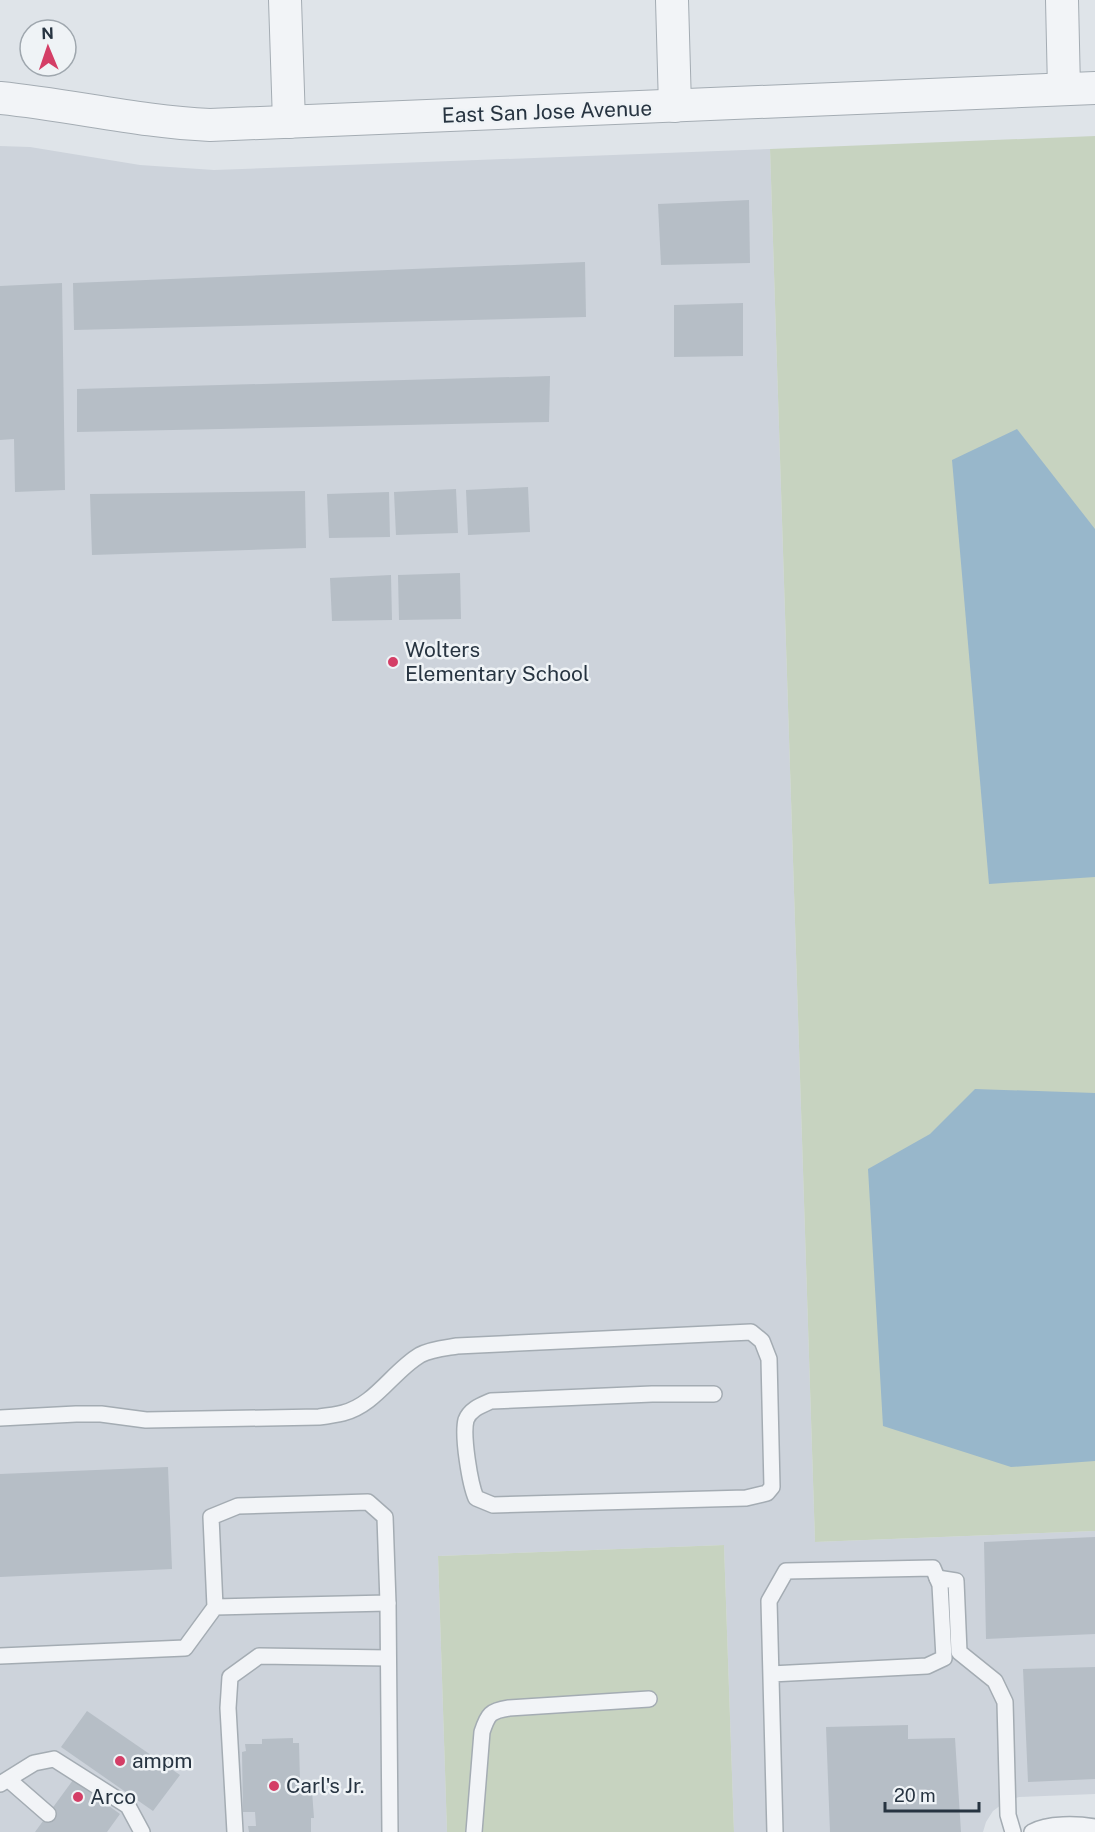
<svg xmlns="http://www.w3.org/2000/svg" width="1095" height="1832" font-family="'Public Sans',sans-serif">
	<rect width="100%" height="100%" fill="#dfe4e9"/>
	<!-- built -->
	<polygon fill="#cdd3db" points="0,146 30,147 140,165 214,170 770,149 815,1542 1095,1531 1095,1794 1019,1797 1005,1802 993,1811 986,1822 983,1832 734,1832 724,1545 438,1556 447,1832 0,1832"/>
	<!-- green -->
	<g fill="#c7d3c0">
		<polygon points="1095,136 1095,1531 815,1542 770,149"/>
		<polygon points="724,1545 734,1832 447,1832 438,1556"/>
	</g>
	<!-- water -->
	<g fill="#98b7cb">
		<polygon points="1017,429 1095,529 1095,877 989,884 952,460"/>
		<polygon points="975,1089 1095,1093 1095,1461 1011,1467 883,1426 868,1169 930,1134"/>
	</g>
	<!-- building -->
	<g fill="#b6bec6">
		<polygon points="749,200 750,263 661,265 658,204"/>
		<polygon points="585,262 586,317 74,330 73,283"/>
		<polygon points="62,283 65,490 15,492 14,439 0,440 0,286"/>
		<polygon points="743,303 743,356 674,357 674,305"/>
		<polygon points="550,376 549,422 77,432 77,389"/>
		<polygon points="528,487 530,532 468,535 466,490"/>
		<polygon points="456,489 458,533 396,535 394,492"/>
		<polygon points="305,491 306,548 92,555 90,494"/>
		<polygon points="389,492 390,537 329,538 327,494"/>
		<polygon points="460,573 461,619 399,620 398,575"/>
		<polygon points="391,575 392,620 332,621 330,578"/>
		<polygon points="168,1467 172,1569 0,1577 0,1474"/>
		<polygon points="1095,1537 1095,1634 986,1639 984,1542"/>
		<polygon points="1095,1667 1095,1779 1028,1782 1023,1669"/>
		<polygon points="87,1711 180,1775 153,1811 61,1747"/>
		<polygon points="908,1725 908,1739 955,1738 961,1832 830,1832 826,1727"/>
		<polygon points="293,1738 293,1743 299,1743 300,1781 305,1781 306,1791 312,1791 314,1818 311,1818 311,1832 249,1832 248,1826 256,1826 255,1812 243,1812 242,1752 246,1751 245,1744 262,1744 262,1739"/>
		<polygon points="73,1780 120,1814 107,1832 35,1832"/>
	</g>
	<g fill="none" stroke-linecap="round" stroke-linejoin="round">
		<!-- lane casing -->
		<g stroke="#a4acb3" stroke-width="18">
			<g id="lane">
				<path d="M 0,1418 L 76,1414 L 101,1414 L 146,1420 L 319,1417 C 327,1416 335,1415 343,1413 C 375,1405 393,1371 420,1355 C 431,1349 445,1348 457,1346 L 751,1332 L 762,1341 L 769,1359 L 772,1487 L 767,1493 L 746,1498 L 493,1505 L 476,1498 C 470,1484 462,1436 466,1420 C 470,1409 482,1405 491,1401 L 652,1394 L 714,1394"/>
				<polyline points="937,1578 956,1581 959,1652 995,1681 1005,1702 1008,1815 1013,1832"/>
				<polyline points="388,1603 390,1832"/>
				<polyline points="0,1656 185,1648 215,1607 211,1517 238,1506 368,1502 385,1517 388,1603 215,1607"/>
				<polyline points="771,1674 927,1666 944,1658 940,1585 933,1568 786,1571 769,1601 775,1832"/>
				<polyline points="9,1780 48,1814"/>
				<polyline points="0,1784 34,1763 54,1759 128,1806 142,1832"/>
				<polyline points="235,1832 228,1708 230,1677 259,1656 388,1658"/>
				<path d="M 474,1832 L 482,1732 C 488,1714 490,1711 509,1708 L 649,1699"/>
				<path d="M 1032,1832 C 1048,1823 1078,1824 1095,1827"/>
			</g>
		</g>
		<!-- street casing -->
		<g stroke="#a4acb3" stroke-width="34">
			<g id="street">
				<polyline points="285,0 289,122"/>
				<polyline points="672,0 675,106"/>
				<polyline points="1062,0 1064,89"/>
				<path d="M 0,98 C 71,105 140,122 210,125 L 1095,88"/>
			</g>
		</g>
		<!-- lane -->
		<use href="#lane" stroke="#f2f4f7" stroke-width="15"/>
		<!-- street -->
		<use href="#street" stroke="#f2f4f7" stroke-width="32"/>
	</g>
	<!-- markers -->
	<g fill="#d43e66" stroke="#eff3f6" stroke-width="2">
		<circle cx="393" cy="662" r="6"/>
		<circle cx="120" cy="1761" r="6"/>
		<circle cx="274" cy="1786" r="6"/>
		<circle cx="78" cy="1797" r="6"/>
	</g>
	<g text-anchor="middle" stroke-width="5" stroke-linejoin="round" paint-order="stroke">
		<!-- street labels -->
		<g font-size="21" fill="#273441" stroke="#eff3f6">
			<text transform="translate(547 112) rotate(-2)" y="7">East San Jose Avenue</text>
		</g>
		<!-- poi labels -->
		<g font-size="21" fill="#273441" stroke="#eff3f6" text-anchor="start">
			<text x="405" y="657">Wolters<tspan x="405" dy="24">Elementary School</tspan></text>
			<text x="132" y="1768">ampm</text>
			<text x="286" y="1793">Carl's Jr.</text>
			<text x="90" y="1804">Arco</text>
		</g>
	</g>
	<!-- north arrow -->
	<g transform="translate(48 48) rotate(358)"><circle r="28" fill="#eff3f6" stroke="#9fa7ae" stroke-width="1.5"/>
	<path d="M0-4.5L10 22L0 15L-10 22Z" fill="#d43e66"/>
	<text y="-9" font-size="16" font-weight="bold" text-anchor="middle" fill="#273441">N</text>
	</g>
	<!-- scale -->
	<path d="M885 1802v9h94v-9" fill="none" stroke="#273441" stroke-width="3"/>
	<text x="894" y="1802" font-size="18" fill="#273441" stroke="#eff3f6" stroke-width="4.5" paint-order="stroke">20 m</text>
</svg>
